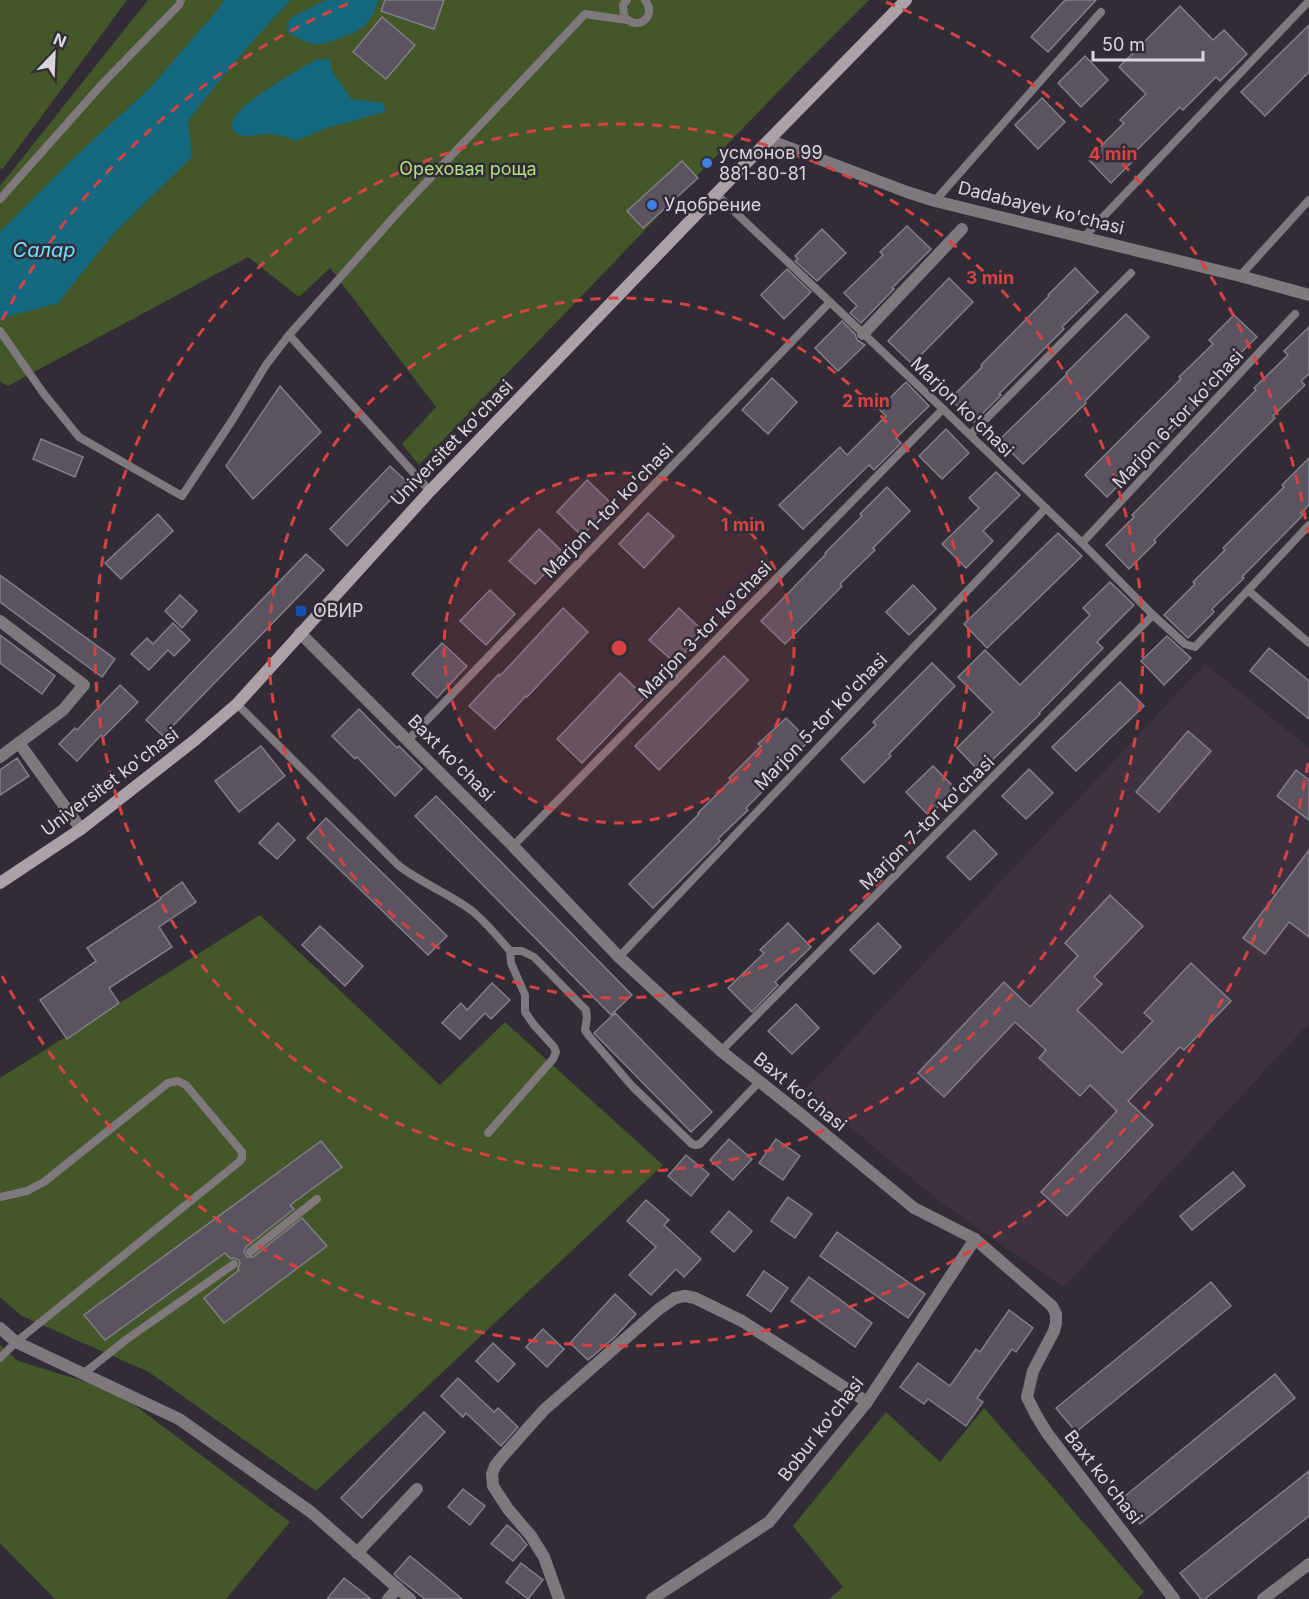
<svg xmlns="http://www.w3.org/2000/svg" width="1309" height="1599" font-family="Inter,sans-serif">
	<rect width="100%" height="100%" fill="#322c37"/>
	<!-- medical -->
	<polygon fill="#3f313f" points="1205,664 1309,748 1309,1023 1064,1287 944,1205 805,1090"/>
	<!-- green -->
	<g fill="#435728">
		<polygon points="0,0 127,0 2,170 0,167"/>
		<polygon points="148,0 869,0 797,72 419,465 402,444 436,407 330,268 299,297 248,257 8,386 0,381 0,186"/>
		<polygon points="260,915 440,1085 505,1022 663,1165 316,1491 149,1372 22,1316 0,1297 0,1078"/>
		<polygon points="0,1345 18,1361 116,1391 290,1522 226,1599 55,1599 0,1543"/>
		<polygon points="984,1408 1144,1592 1137,1599 829,1599 843,1587 793,1526 886,1412 940,1462"/>
	</g>
	<!-- water -->
	<g fill="#14687f">
		<path d="M 224,0 L 291,0 C 254,38 220,79 188,121 L 192,157 L 115,232 L 58,303 L 0,319 L 0,232 L 80,152 L 150,88 L 220,7 Z"/>
		<path d="M 326,0 L 379,0 C 370,24 364,30 340,38 C 333,41 325,44 317,44 C 308,44 298,38 290,34 L 286,26 L 292,17 Z"/>
		<path d="M 317,59 L 330,60 L 332,71 L 351,99 L 384,103 L 385,112 L 327,128 L 295,141 C 286,137 277,134 267,134 C 251,134 249,140 234,132 C 233,131 232,124 232,123 C 235,105 300,69 317,59 Z"/>
	</g>
	<!-- building -->
	<g fill="#5a5461" stroke="#847d8a" stroke-width="1.5">
		<polygon points="385,0 444,0 434,29 381,11"/>
		<polygon points="1065,0 1096,0 1048,52 1031,37"/>
		<polygon points="1180,6 1213,40 1224,30 1247,54 1220,81 1216,77 1183,110 1180,107 1135,152 1138,156 1111,183 1088,159 1124,123 1120,120 1146,94 1119,67"/>
		<polygon points="382,17 415,45 386,79 353,52"/>
		<polygon points="1309,25 1309,72 1265,116 1241,92"/>
		<polygon points="1085,56 1108,80 1081,107 1058,83"/>
		<polygon points="1042,98 1065,122 1038,149 1015,125"/>
		<polygon points="682,161 698,178 643,228 627,211"/>
		<polygon points="907,226 931,249 892,288 894,289 861,323 850,313 857,306 844,293 883,255 880,252"/>
		<polygon points="822,229 846,253 817,281 795,261 798,259 795,256"/>
		<polygon points="1075,268 1098,292 1062,327 1064,329 999,394 1001,395 974,422 950,399 982,367 981,365 1049,296 1048,295"/>
		<polygon points="787,269 811,292 784,319 761,295"/>
		<polygon points="949,278 973,302 912,364 888,341"/>
		<polygon points="1126,314 1149,337 1085,401 1086,403 1023,464 999,440 1067,374 1066,373"/>
		<polygon points="1234,315 1257,337 1223,370 1226,374 1193,406 1195,408 1107,497 1085,475 1181,379 1179,377 1213,344 1209,340"/>
		<polygon points="842,321 855,334 857,340 865,345 838,371 815,348"/>
		<polygon points="1309,327 1309,374 1301,381 1305,385 1273,416 1275,418 1244,449 1154,540 1156,542 1129,569 1106,545 1134,517 1132,515 1256,390 1254,388 1288,355 1284,351"/>
		<polygon points="772,378 797,402 768,434 742,410"/>
		<polygon points="906,382 929,406 896,438 901,443 874,470 869,465 803,529 779,505 840,447 847,455 886,416 879,409"/>
		<polygon points="280,386 321,432 253,499 226,466"/>
		<polygon points="946,429 969,453 942,479 919,456"/>
		<polygon points="41,439 83,457 75,477 33,459"/>
		<polygon points="1309,458 1309,505 1301,513 1303,515 1242,577 1244,578 1212,609 1214,612 1188,638 1164,615 1195,584 1193,582 1225,550 1223,548 1284,487 1282,485"/>
		<polygon points="390,466 407,482 347,546 330,529"/>
		<polygon points="996,472 1020,495 983,531 993,541 966,568 942,544 979,508 969,498"/>
		<polygon points="587,480 612,504 582,536 557,512"/>
		<polygon points="887,487 910,511 873,548 875,550 840,584 842,586 785,644 761,621 826,554 825,553 862,516 860,514"/>
		<polygon points="648,513 674,536 644,568 619,544"/>
		<polygon points="158,514 173,531 121,579 105,563"/>
		<polygon points="539,529 564,553 535,584 509,561"/>
		<polygon points="1058,533 1082,556 987,648 964,624"/>
		<polygon points="306,554 324,570 163,736 146,720"/>
		<polygon points="0,575 115,659 102,677 0,602"/>
		<polygon points="1110,582 1134,605 1097,642 1103,648 1039,713 1040,714 980,772 957,748 993,712 958,677 985,650 1020,685 1090,615 1083,608"/>
		<polygon points="913,585 936,609 909,635 886,612"/>
		<polygon points="490,590 515,614 486,645 460,621"/>
		<polygon points="180,595 197,611 182,628 165,611"/>
		<polygon points="563,608 588,632 527,697 526,696 495,729 469,706 499,674 500,676"/>
		<polygon points="679,608 704,632 675,663 649,640"/>
		<polygon points="173,623 190,640 174,656 168,650 149,670 131,654 147,638 153,644"/>
		<polygon points="0,635 55,676 42,694 0,663"/>
		<polygon points="1167,636 1191,658 1164,685 1141,661"/>
		<polygon points="442,643 467,666 437,698 412,674"/>
		<polygon points="1269,648 1309,681 1309,719 1250,671"/>
		<polygon points="724,656 748,680 659,770 635,746"/>
		<polygon points="932,663 955,686 889,754 891,756 864,783 841,759 876,725 873,722"/>
		<polygon points="620,673 645,697 582,763 557,739"/>
		<polygon points="1120,682 1144,706 1076,771 1052,747"/>
		<polygon points="120,685 138,702 103,737 101,735 77,761 59,744 75,728 77,730"/>
		<polygon points="359,709 397,748 399,746 422,769 395,796 357,757 355,759 332,736"/>
		<polygon points="786,718 809,741 777,773 779,775 746,808 748,810 718,839 720,841 653,908 629,884 699,814 698,813 731,780 729,778 761,746 758,744"/>
		<polygon points="1188,731 1211,751 1159,812 1136,792"/>
		<polygon points="261,746 285,776 239,812 215,781"/>
		<polygon points="17,758 29,776 0,795 0,770"/>
		<polygon points="933,766 956,789 929,816 906,792"/>
		<polygon points="1029,769 1053,793 1026,819 1002,796"/>
		<polygon points="1296,770 1309,780 1309,820 1277,796"/>
		<polygon points="436,796 632,995 611,1015 415,816"/>
		<polygon points="326,818 447,936 428,955 307,838"/>
		<polygon points="278,823 295,840 277,859 259,843"/>
		<polygon points="974,830 997,854 970,880 947,857"/>
		<polygon points="1309,850 1309,937 1289,922 1265,954 1243,938"/>
		<polygon points="182,882 196,902 159,927 172,947 109,988 119,1003 67,1039 40,1000 96,961 87,948 161,899 160,898"/>
		<polygon points="1110,895 1143,926 1094,977 1102,984 1077,1010 1122,1053 1153,1021 1144,1013 1191,963 1231,1001 1184,1050 1180,1047 1128,1101 1153,1125 1067,1216 1041,1192 1117,1111 1090,1085 1080,1096 1039,1058 1046,1050 1015,1022 944,1097 918,1073 1004,982 1030,1007 1078,956 1065,943"/>
		<polygon points="788,923 811,947 775,982 778,985 752,1012 728,988 764,953 760,950"/>
		<polygon points="878,923 901,947 874,974 850,950"/>
		<polygon points="320,926 363,966 345,986 302,945"/>
		<polygon points="492,983 510,1000 491,1019 485,1013 460,1039 442,1023 461,1003 467,1010"/>
		<polygon points="796,1004 819,1028 792,1054 768,1031"/>
		<polygon points="615,1013 712,1112 691,1132 594,1033"/>
		<polygon points="729,1139 752,1159 733,1180 710,1160"/>
		<polygon points="776,1139 800,1156 783,1180 759,1163"/>
		<polygon points="321,1141 342,1167 290,1205 294,1209 246,1247 244,1252 247,1257 253,1257 302,1218 327,1246 224,1323 204,1298 239,1270 238,1268 240,1264 239,1260 234,1258 231,1259 225,1253 105,1340 84,1315"/>
		<polygon points="686,1155 709,1174 691,1196 668,1176"/>
		<polygon points="1233,1172 1245,1186 1192,1230 1180,1216"/>
		<polygon points="788,1197 812,1214 795,1238 771,1221"/>
		<polygon points="646,1200 669,1220 664,1225 701,1259 684,1277 676,1269 651,1295 629,1275 656,1247 627,1221"/>
		<polygon points="729,1211 752,1231 734,1252 711,1232"/>
		<polygon points="837,1232 925,1294 908,1318 820,1256"/>
		<polygon points="764,1271 788,1288 771,1312 747,1295"/>
		<polygon points="809,1277 872,1323 855,1347 791,1301"/>
		<polygon points="1211,1282 1231,1306 1076,1432 1056,1408"/>
		<polygon points="615,1294 636,1314 614,1338 588,1360 570,1343"/>
		<polygon points="1009,1310 1033,1328 1016,1352 1012,1349 977,1398 983,1402 966,1426 928,1399 924,1404 900,1387 918,1363 950,1386 976,1349 980,1352"/>
		<polygon points="543,1329 564,1349 547,1367 526,1347"/>
		<polygon points="493,1343 515,1364 498,1382 476,1361"/>
		<polygon points="1275,1374 1295,1398 1140,1524 1120,1500"/>
		<polygon points="458,1378 494,1412 498,1408 518,1427 501,1446 466,1413 463,1417 441,1396"/>
		<polygon points="424,1412 445,1432 362,1518 341,1498"/>
		<polygon points="1309,1471 1309,1516 1205,1599 1201,1599 1180,1573"/>
		<polygon points="463,1489 485,1506 470,1525 448,1507"/>
		<polygon points="507,1525 519,1535 527,1545 513,1561 491,1544"/>
		<polygon points="410,1556 431,1573 462,1599 425,1599 398,1578 394,1574"/>
		<polygon points="521,1563 543,1580 528,1599 506,1582"/>
		<polygon points="344,1578 371,1599 327,1599"/>
	</g>
	<g fill="none" stroke-linecap="round" stroke-linejoin="round">
		<!-- service -->
		<g stroke="#7f787c" stroke-width="8">
			<path d="M 627,0 L 623,5 L 624,16 C 637,33 658,16 645,0"/>
			<polyline points="716,194 943,409 1082,543 1153,615 1185,644 1195,647 1309,525"/>
			<polyline points="0,199 104,82 179,5 181,0"/>
			<polyline points="935,201 1101,12"/>
			<polyline points="1084,237 1309,1"/>
			<polyline points="1240,276 1309,200"/>
			<polyline points="0,331 44,394 79,437 182,496 233,419 266,365 289,335 401,209 585,14 627,20"/>
			<polyline points="289,335 430,491"/>
			<polyline points="970,435 1131,273"/>
			<polyline points="1082,543 1295,314"/>
			<polyline points="1249,591 1309,643"/>
			<path d="M 237,704 L 398,865 C 421,883 448,893 471,910 C 486,922 498,937 510,951 L 522,951 L 534,957 L 586,1010 L 587,1018 L 585,1030 L 589,1036 L 632,1086 L 692,1144 L 696,1145 L 700,1144 L 760,1081"/>
			<polyline points="408,740 830,302"/>
			<polyline points="513,846 943,409"/>
			<polyline points="619,957 1046,508"/>
			<polyline points="721,1051 1153,615"/>
			<polyline points="488,1133 553,1059 556,1052 554,1047 534,1025 525,1012 525,995 511,963 510,951"/>
			<polyline points="0,1197 27,1191 44,1182 168,1083 178,1081 186,1085 242,1152 242,1158 239,1162 16,1342 0,1358"/>
			<polyline points="250,1252 317,1199"/>
			<polyline points="83,1374 127,1339 234,1264"/>
		</g>
		<!-- minor -->
		<g stroke="#7f787c" stroke-width="12">
			<polyline points="769,140 907,192 935,201 1240,276 1309,295"/>
			<polyline points="863,334 962,229"/>
			<polyline points="0,621 84,685 63,710 0,757"/>
			<polyline points="300,633 513,846 619,957 721,1051 803,1116 914,1208 975,1239 1052,1306 1056,1314 1056,1323 1054,1331 1033,1371 1027,1397 1036,1415 1047,1433 1174,1599"/>
			<polyline points="19,743 81,829"/>
			<polyline points="0,1328 16,1342 179,1419 311,1512 410,1599"/>
			<polyline points="357,1553 417,1489"/>
			<polyline points="388,1599 398,1588"/>
			<polyline points="559,1599 544,1557 531,1536 508,1509 493,1486 492,1474 495,1466 502,1457 544,1410 659,1309 675,1298 685,1296 695,1298 742,1321 867,1402"/>
			<polyline points="652,1599 769,1522 867,1402 975,1239"/>
			<polyline points="1263,1599 1309,1564"/>
		</g>
		<!-- secondary -->
		<polyline stroke="#aca1a7" stroke-width="12" points="0,883 81,829 195,740 237,704 430,491 716,194 906,0"/>
	</g>
	<!-- distance rings -->
	<circle cx="619" cy="648" r="175" fill="#d74243" fill-opacity=".12"/>
	<g fill="none" stroke="#d74243" stroke-width="3" stroke-dasharray="10 8">
		<circle cx="619" cy="648" r="175"/>
		<circle cx="619" cy="648" r="350"/>
		<circle cx="619" cy="648" r="524"/>
		<path d="M1308 763A699 699 0 0 1 2 976M2 320A699 699 0 0 1 352 2M886 2A699 699 0 0 1 1308 533"/>
	</g>
	<!-- markers -->
	<g fill="#3f7fe0" stroke="#322c37" stroke-width="2">
		<circle cx="707" cy="163" r="6"/>
		<circle cx="652" cy="205" r="6"/>
	</g>
	<rect fill="#1a4fb4" stroke="#322c37" stroke-width="2" x="295" y="605" width="12" height="12" rx="3"/>
	<g text-anchor="middle" stroke-width="5" stroke-linejoin="round" paint-order="stroke">
		<!-- poi labels -->
		<g font-size="18" fill="#dad6de" stroke="#322c37" text-anchor="start">
			<text x="719" y="159">усмонов 99<tspan x="719" dy="21">881-80-81</tspan></text>
			<text x="664" y="211">Удобрение</text>
			<text x="313" y="617">ОВИР</text>
		</g>
		<!-- park labels -->
		<g font-size="18" fill="#b3df7d" stroke="#322c37">
			<text x="468" y="175">Ореховая роща</text>
		</g>
		<!-- street labels -->
		<g font-size="18" fill="#dad6de" stroke="#322c37">
			<text transform="translate(1041 208) rotate(14)" y="6">Dadabayev ko'chasi</text>
			<text transform="translate(962 407) rotate(44)" y="6">Marjon ko'chasi</text>
			<text transform="translate(1178 419) rotate(-47)" y="6">Marjon 6-tor ko'chasi</text>
			<text transform="translate(452 443) rotate(-46)" y="6">Universitet ko'chasi</text>
			<text transform="translate(608 511) rotate(-46)" y="6">Marjon 1-tor ko'chasi</text>
			<text transform="translate(705 630) rotate(-46)" y="6">Marjon 3-tor ko'chasi</text>
			<text transform="translate(821 722) rotate(-46)" y="6">Marjon 5-tor ko'chasi</text>
			<text transform="translate(451 758) rotate(45)" y="6">Baxt ko'chasi</text>
			<text transform="translate(110 782) rotate(-37)" y="6">Universitet ko'chasi</text>
			<text transform="translate(927 823) rotate(-45)" y="6">Marjon 7-tor ko'chasi</text>
			<text transform="translate(800 1092) rotate(39)" y="6">Baxt ko'chasi</text>
			<text transform="translate(821 1429) rotate(-52)" y="6">Bobur ko'chasi</text>
			<text transform="translate(1103 1477) rotate(52)" y="6">Baxt ko'chasi</text>
		</g>
		<!-- water labels -->
		<g font-size="20" font-style="italic" fill="#75dcfe" stroke="#322c37">
			<text x="44" y="257">Салар</text>
		</g>
	</g>
	<circle cx="619" cy="648" r="9" fill="#d74243" stroke="#322c37" stroke-width="3"/>
	<g font-size="18" text-anchor="middle" font-weight="bold" fill="#d74243" stroke="#322c37" stroke-width="5" stroke-linejoin="round" paint-order="stroke">
		<text x="1113" y="160">4 min</text>
		<text x="990" y="284">3 min</text>
		<text x="866" y="407">2 min</text>
		<text x="743" y="531">1 min</text>
	</g>
	<!-- north arrow -->
	<g transform="translate(54 54) rotate(23)" stroke="#322c37" stroke-width="4.5" paint-order="stroke">
	<path d="M0-4.5L10 22L0 15L-10 22Z" fill="#dad6de"/>
	<text y="-9" font-size="16" font-weight="bold" text-anchor="middle" fill="#dad6de">N</text>
	</g>
	<!-- scale -->
	<path d="M1093 51v9h110v-9" fill="none" stroke="#dad6de" stroke-width="3"/>
	<text x="1102" y="51" font-size="18" fill="#dad6de" stroke="#322c37" stroke-width="4.5" paint-order="stroke">50 m</text>
</svg>
